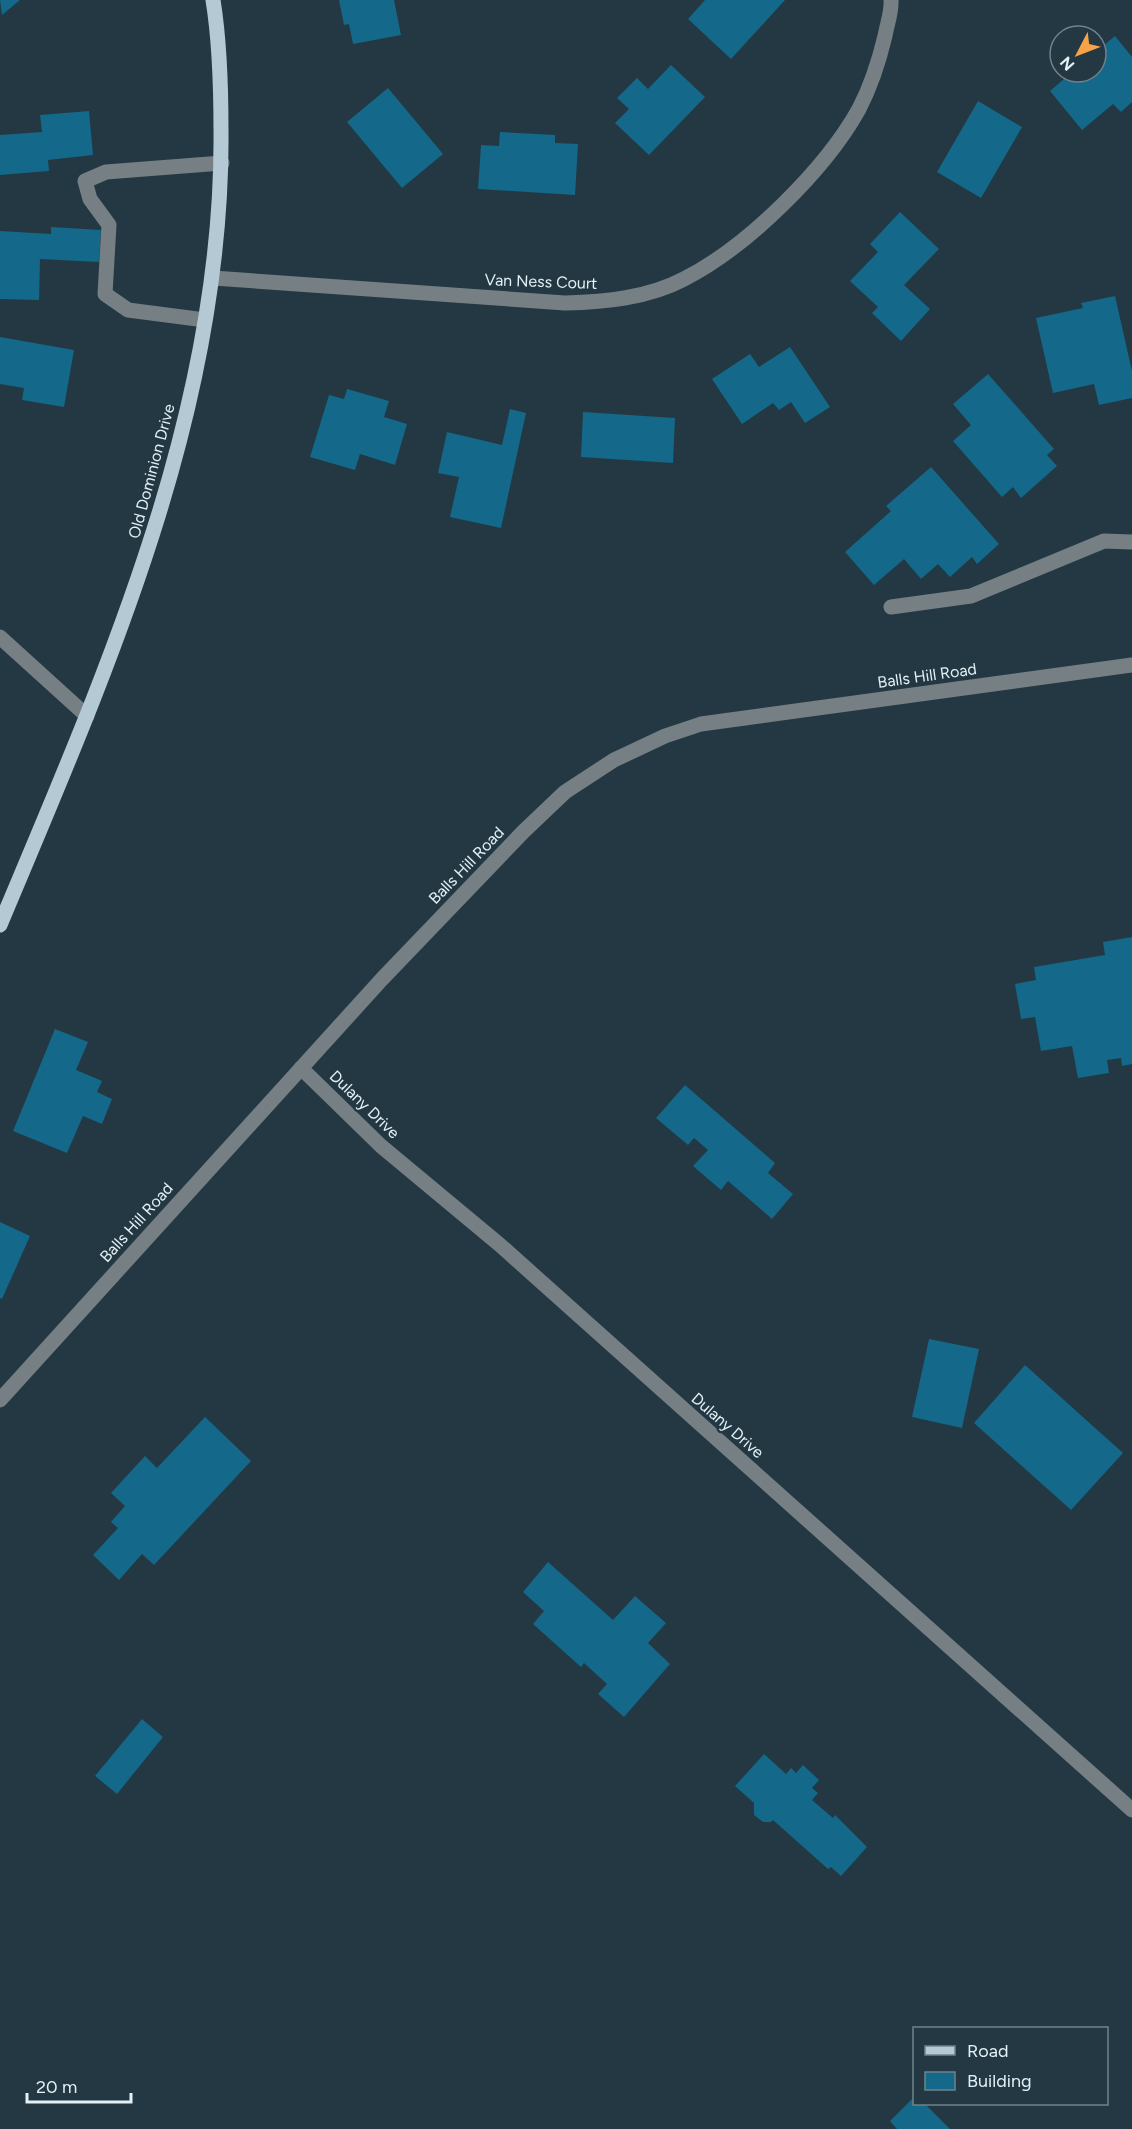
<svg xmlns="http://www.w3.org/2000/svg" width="1132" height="2129" font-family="Figtree,sans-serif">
	<rect width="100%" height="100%" fill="#233842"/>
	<!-- building -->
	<g fill="#146889">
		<polygon points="0,0 20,0 2,15"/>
		<polygon points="339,0 394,0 401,35 353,44 349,24 344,25"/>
		<polygon points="705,0 785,0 731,59 688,19"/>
		<polygon points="1115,36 1132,57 1132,102 1121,112 1113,104 1082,130 1050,91 1072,72 1096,72 1096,52"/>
		<polygon points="671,65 705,97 649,155 615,123 629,109 617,98 637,78 648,89"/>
		<polygon points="388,88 443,154 402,188 347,122"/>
		<polygon points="978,101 1022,127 981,198 937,172"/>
		<polygon points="89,111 93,155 48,160 49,171 0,175 0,135 42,132 40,115"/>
		<polygon points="500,132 555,135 555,143 578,144 575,195 478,189 481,145 499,146"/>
		<polygon points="900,212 939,249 904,285 930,309 901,341 872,313 878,307 850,281 878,252 870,244"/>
		<polygon points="51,227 101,230 99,262 40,259 39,300 0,299 0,231 51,234"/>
		<polygon points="1115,296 1132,371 1132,398 1099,405 1094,384 1053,393 1036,318 1083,308 1081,303"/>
		<polygon points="0,337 74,350 64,407 22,400 24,388 0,384"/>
		<polygon points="790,347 830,407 805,423 791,402 779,410 773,403 742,424 712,379 750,354 759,367"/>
		<polygon points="988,374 1054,449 1047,455 1057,466 1021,498 1013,487 1002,497 953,441 971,425 953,404"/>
		<polygon points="347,389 389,401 384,417 407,424 395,465 360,454 355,470 310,457 329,395 344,399"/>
		<polygon points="510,409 526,413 501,528 450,517 459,477 438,473 447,432 502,445"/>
		<polygon points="583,412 675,418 673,463 581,457"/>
		<polygon points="931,467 999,544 977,564 972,557 950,577 938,564 921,579 904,559 874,585 845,552 891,511 886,506"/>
		<polygon points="1132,937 1132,1064 1122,1066 1121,1058 1107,1060 1109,1073 1078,1078 1072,1046 1041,1051 1035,1017 1021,1019 1015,984 1036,980 1034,967 1105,955 1103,942"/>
		<polygon points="55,1029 88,1042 76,1070 102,1081 97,1092 112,1099 102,1124 83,1116 67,1153 13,1131"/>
		<polygon points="685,1085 775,1163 768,1173 793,1194 772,1219 728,1181 721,1190 693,1166 708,1150 694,1138 688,1145 656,1118"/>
		<polygon points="0,1222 30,1236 2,1299 0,1298"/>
		<polygon points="929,1339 979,1349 962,1428 912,1417"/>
		<polygon points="1025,1365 1123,1453 1071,1510 974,1423"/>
		<polygon points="205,1417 251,1461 154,1565 142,1554 119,1580 93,1555 118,1528 111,1522 125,1506 111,1493 145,1456 157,1468"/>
		<polygon points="548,1562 613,1620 635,1596 666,1623 648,1643 670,1664 624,1717 598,1694 607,1684 584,1663 581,1667 533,1624 544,1611 523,1592"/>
		<polygon points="142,1719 163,1737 117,1794 95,1776"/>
		<polygon points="764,1754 786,1774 791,1768 796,1773 803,1765 819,1780 812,1788 818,1793 812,1800 833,1818 835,1815 867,1847 841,1876 831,1867 828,1869 773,1820 771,1822 763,1822 754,1815 754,1803 735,1786"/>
		<polygon points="914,2097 914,2104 925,2104 950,2129 897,2129 890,2121"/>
	</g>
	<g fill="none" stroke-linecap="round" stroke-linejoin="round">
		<!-- minor -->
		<g stroke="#757f84" stroke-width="15">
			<path d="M 213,278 L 565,303 C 605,302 648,298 684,279 C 747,247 825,170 859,109 C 871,86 879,61 885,36 C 887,24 892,12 891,0"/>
			<polyline points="205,320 128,310 105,294 109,225 90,199 85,181 106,172 222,163"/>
			<polyline points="891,607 971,596 1104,541 1132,542"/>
			<polyline points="0,637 87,716"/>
			<polyline points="301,1068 381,1146 500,1245 1132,1810"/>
			<polyline points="0,1400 382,979 523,832 565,792 614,760 665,736 701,724 1132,665"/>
		</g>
		<!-- major -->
		<path stroke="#b4c9d3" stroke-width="15" d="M 0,925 C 106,672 224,410 221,130 C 221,87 220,43 213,0"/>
	</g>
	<g text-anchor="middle" stroke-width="5" stroke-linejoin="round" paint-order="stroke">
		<!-- street labels -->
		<g font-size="16" fill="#e3f0f6" stroke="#233842">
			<text transform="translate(541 281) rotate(2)" y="6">Van Ness Court</text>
			<text transform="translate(151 471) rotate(-75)" y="6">Old Dominion Drive</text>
			<text transform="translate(927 675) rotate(-8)" y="6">Balls Hill Road</text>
			<text transform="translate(466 865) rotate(-46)" y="6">Balls Hill Road</text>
			<text transform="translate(365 1104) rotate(44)" y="6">Dulany Drive</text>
			<text transform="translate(136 1222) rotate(-48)" y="6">Balls Hill Road</text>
			<text transform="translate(728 1425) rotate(41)" y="6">Dulany Drive</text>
		</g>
	</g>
	<!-- legend -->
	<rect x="913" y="2027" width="195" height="78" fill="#233842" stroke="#70828a" stroke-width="1.5"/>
	<rect x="925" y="2046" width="30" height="9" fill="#b4c9d3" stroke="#70828a" stroke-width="1.5"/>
	<text x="967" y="2057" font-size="18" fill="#e3f0f6">Road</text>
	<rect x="925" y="2072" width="30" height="18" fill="#146889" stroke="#70828a" stroke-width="1.5"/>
	<text x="967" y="2087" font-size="18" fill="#e3f0f6">Building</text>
	<!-- north arrow -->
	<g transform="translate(1078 54) rotate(228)"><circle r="28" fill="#233842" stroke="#70828a" stroke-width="1.5"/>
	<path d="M0-4.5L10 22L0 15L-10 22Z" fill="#f6a247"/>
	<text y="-9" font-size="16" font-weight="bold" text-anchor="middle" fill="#e3f0f6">N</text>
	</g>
	<!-- scale -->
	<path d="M27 2093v9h104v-9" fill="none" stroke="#e3f0f6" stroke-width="3"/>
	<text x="36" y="2093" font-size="18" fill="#e3f0f6" stroke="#233842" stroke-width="4.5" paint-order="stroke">20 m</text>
</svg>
